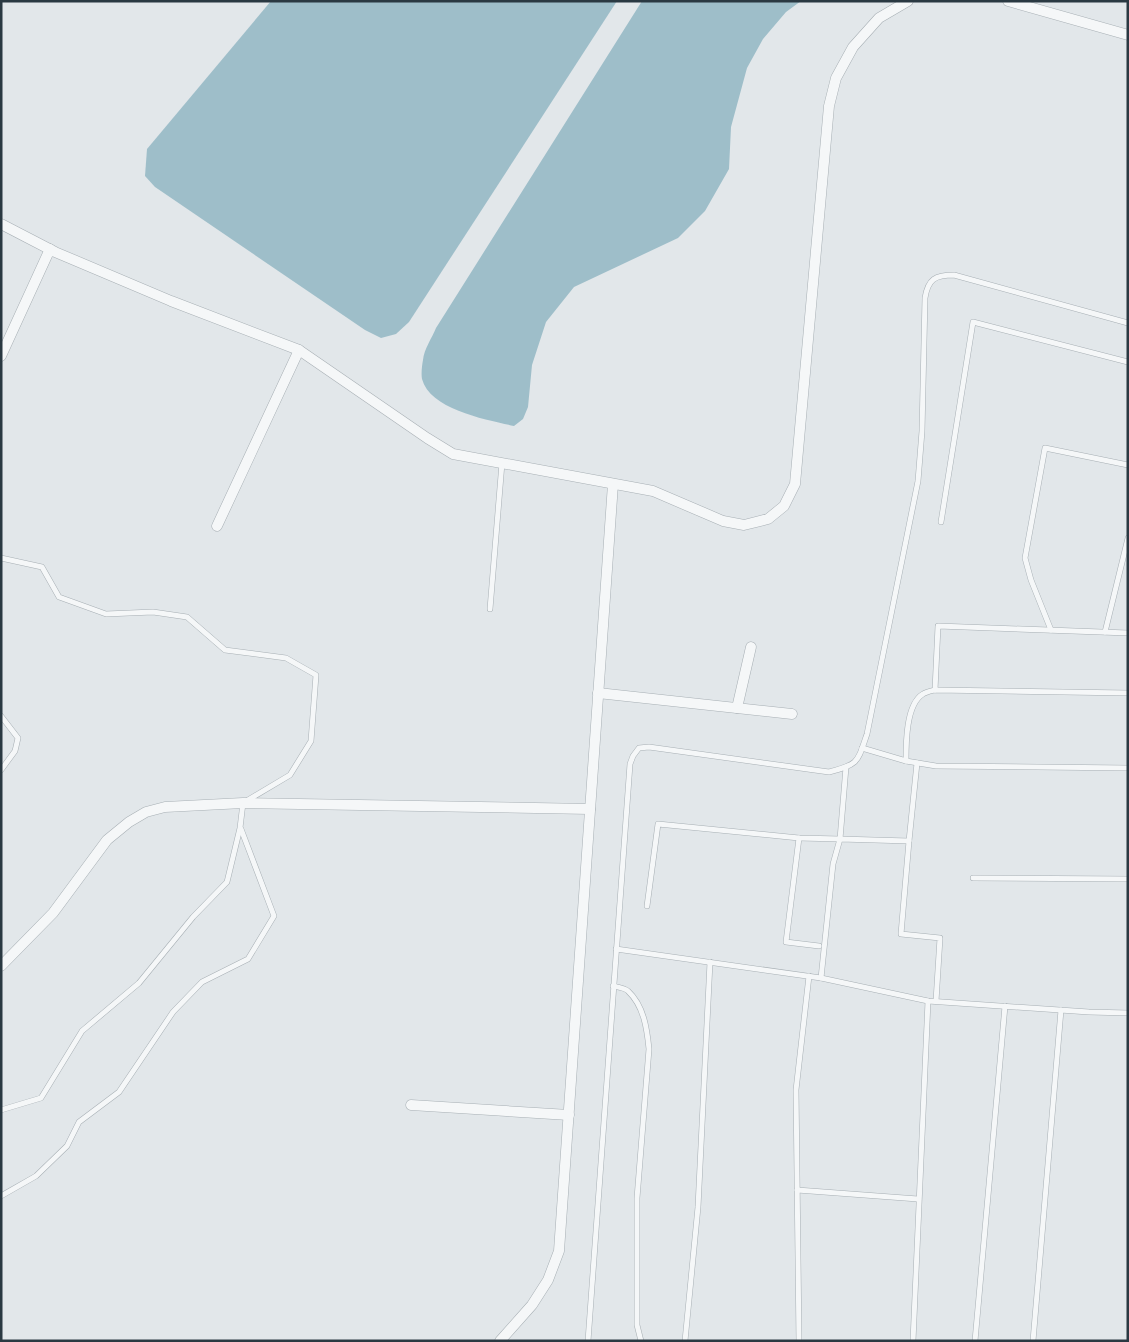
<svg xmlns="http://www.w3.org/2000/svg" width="1129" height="1342" font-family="'Archivo Narrow',sans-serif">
	<rect width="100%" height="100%" fill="#e2e7ea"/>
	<!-- water -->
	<g fill="#9ebec9">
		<polygon points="271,1 617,1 409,322 396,334 381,338 365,330 155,187 145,176 147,149"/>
		<path d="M 642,1 L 801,1 L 786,12 L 763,39 L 747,68 L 731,127 L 729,169 L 705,211 L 678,238 L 574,287 L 546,322 L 532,365 L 528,407 L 523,419 L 514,426 C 488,420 430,410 422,379 C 421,374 422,365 423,360 C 424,349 432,338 436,328 Z"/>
	</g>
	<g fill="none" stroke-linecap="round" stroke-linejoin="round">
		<!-- service casing -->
		<g stroke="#a7afb4" stroke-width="6">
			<g id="service">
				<polyline points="941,522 973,322 1128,362"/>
				<polyline points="1,558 42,567 59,597 106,614 153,612 187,617 225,650 286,658 316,675 311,741 290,775 243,803 240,828 227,882 193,917 139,983 82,1031 41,1098 1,1110"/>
				<polyline points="490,609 502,463"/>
				<polyline points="1051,630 1031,580 1025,558 1045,448 1128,465"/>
				<polyline points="1105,632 1128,538"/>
				<polyline points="935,690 938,626 1128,633"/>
				<polyline points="1,716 18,738 15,751 1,770"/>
				<polyline points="862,748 906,761 936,766 1128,768"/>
				<path d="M 906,761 C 906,743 906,704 923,694 C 926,692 931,691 935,690 L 1128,693"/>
				<polyline points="917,763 909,841 901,934 940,938 936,1001"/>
				<polyline points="799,838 786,942 819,946"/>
				<polyline points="973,878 1128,879"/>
				<polyline points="647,906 658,824 799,838 840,839 846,767"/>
				<polyline points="616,949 821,978 928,1001 1089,1012 1128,1013"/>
				<polyline points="821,978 833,864 840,839 909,841"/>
				<path d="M 613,986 C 618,987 625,988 628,991 C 644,1006 647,1029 649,1049 L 637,1198 L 637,1325 L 641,1341"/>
				<polyline points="797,1190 918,1199"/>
				<polyline points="1,1196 36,1176 67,1146 79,1122 119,1092 173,1012 202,982 248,959 274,916 241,829"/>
				<path d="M 588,1341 L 630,764 L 633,756 L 639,748 L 649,747 L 829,772 C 859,764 857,763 867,734 L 918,481 L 922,431 L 925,298 C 928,279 935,275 954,275 L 1128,323"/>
				<polyline points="685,1341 698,1207 710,962"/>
				<polyline points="799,1341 796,1090 809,976"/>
				<polyline points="913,1341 928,1001"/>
				<polyline points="975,1341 1005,1006"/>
				<polyline points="1033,1341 1061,1010"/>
			</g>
		</g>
		<!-- minor casing -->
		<g stroke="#a7afb4" stroke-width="11">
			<g id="minor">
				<polyline points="1008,1 1128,35"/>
				<polyline points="1,224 55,252 171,301 299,350 427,438 453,454 653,491 723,521 744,525 768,519 784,506 795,484 829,106 836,78 853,47 879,18 908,1"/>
				<polyline points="1,356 50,249"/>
				<polyline points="217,526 299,350"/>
				<polyline points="598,693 792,714"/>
				<polyline points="737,708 751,647"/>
				<polyline points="1,966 53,913 107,840 129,822 146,812 165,807 243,803 590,809"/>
				<polyline points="411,1105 569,1115"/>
				<polyline points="500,1341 532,1305 548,1280 559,1251 613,484"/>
			</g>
		</g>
		<!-- service -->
		<use href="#service" stroke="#f5f7f8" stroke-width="5"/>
		<!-- minor -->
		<use href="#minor" stroke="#f5f7f8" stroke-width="10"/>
	</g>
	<!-- border -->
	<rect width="1129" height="1342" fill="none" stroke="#2a3942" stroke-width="5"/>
</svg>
